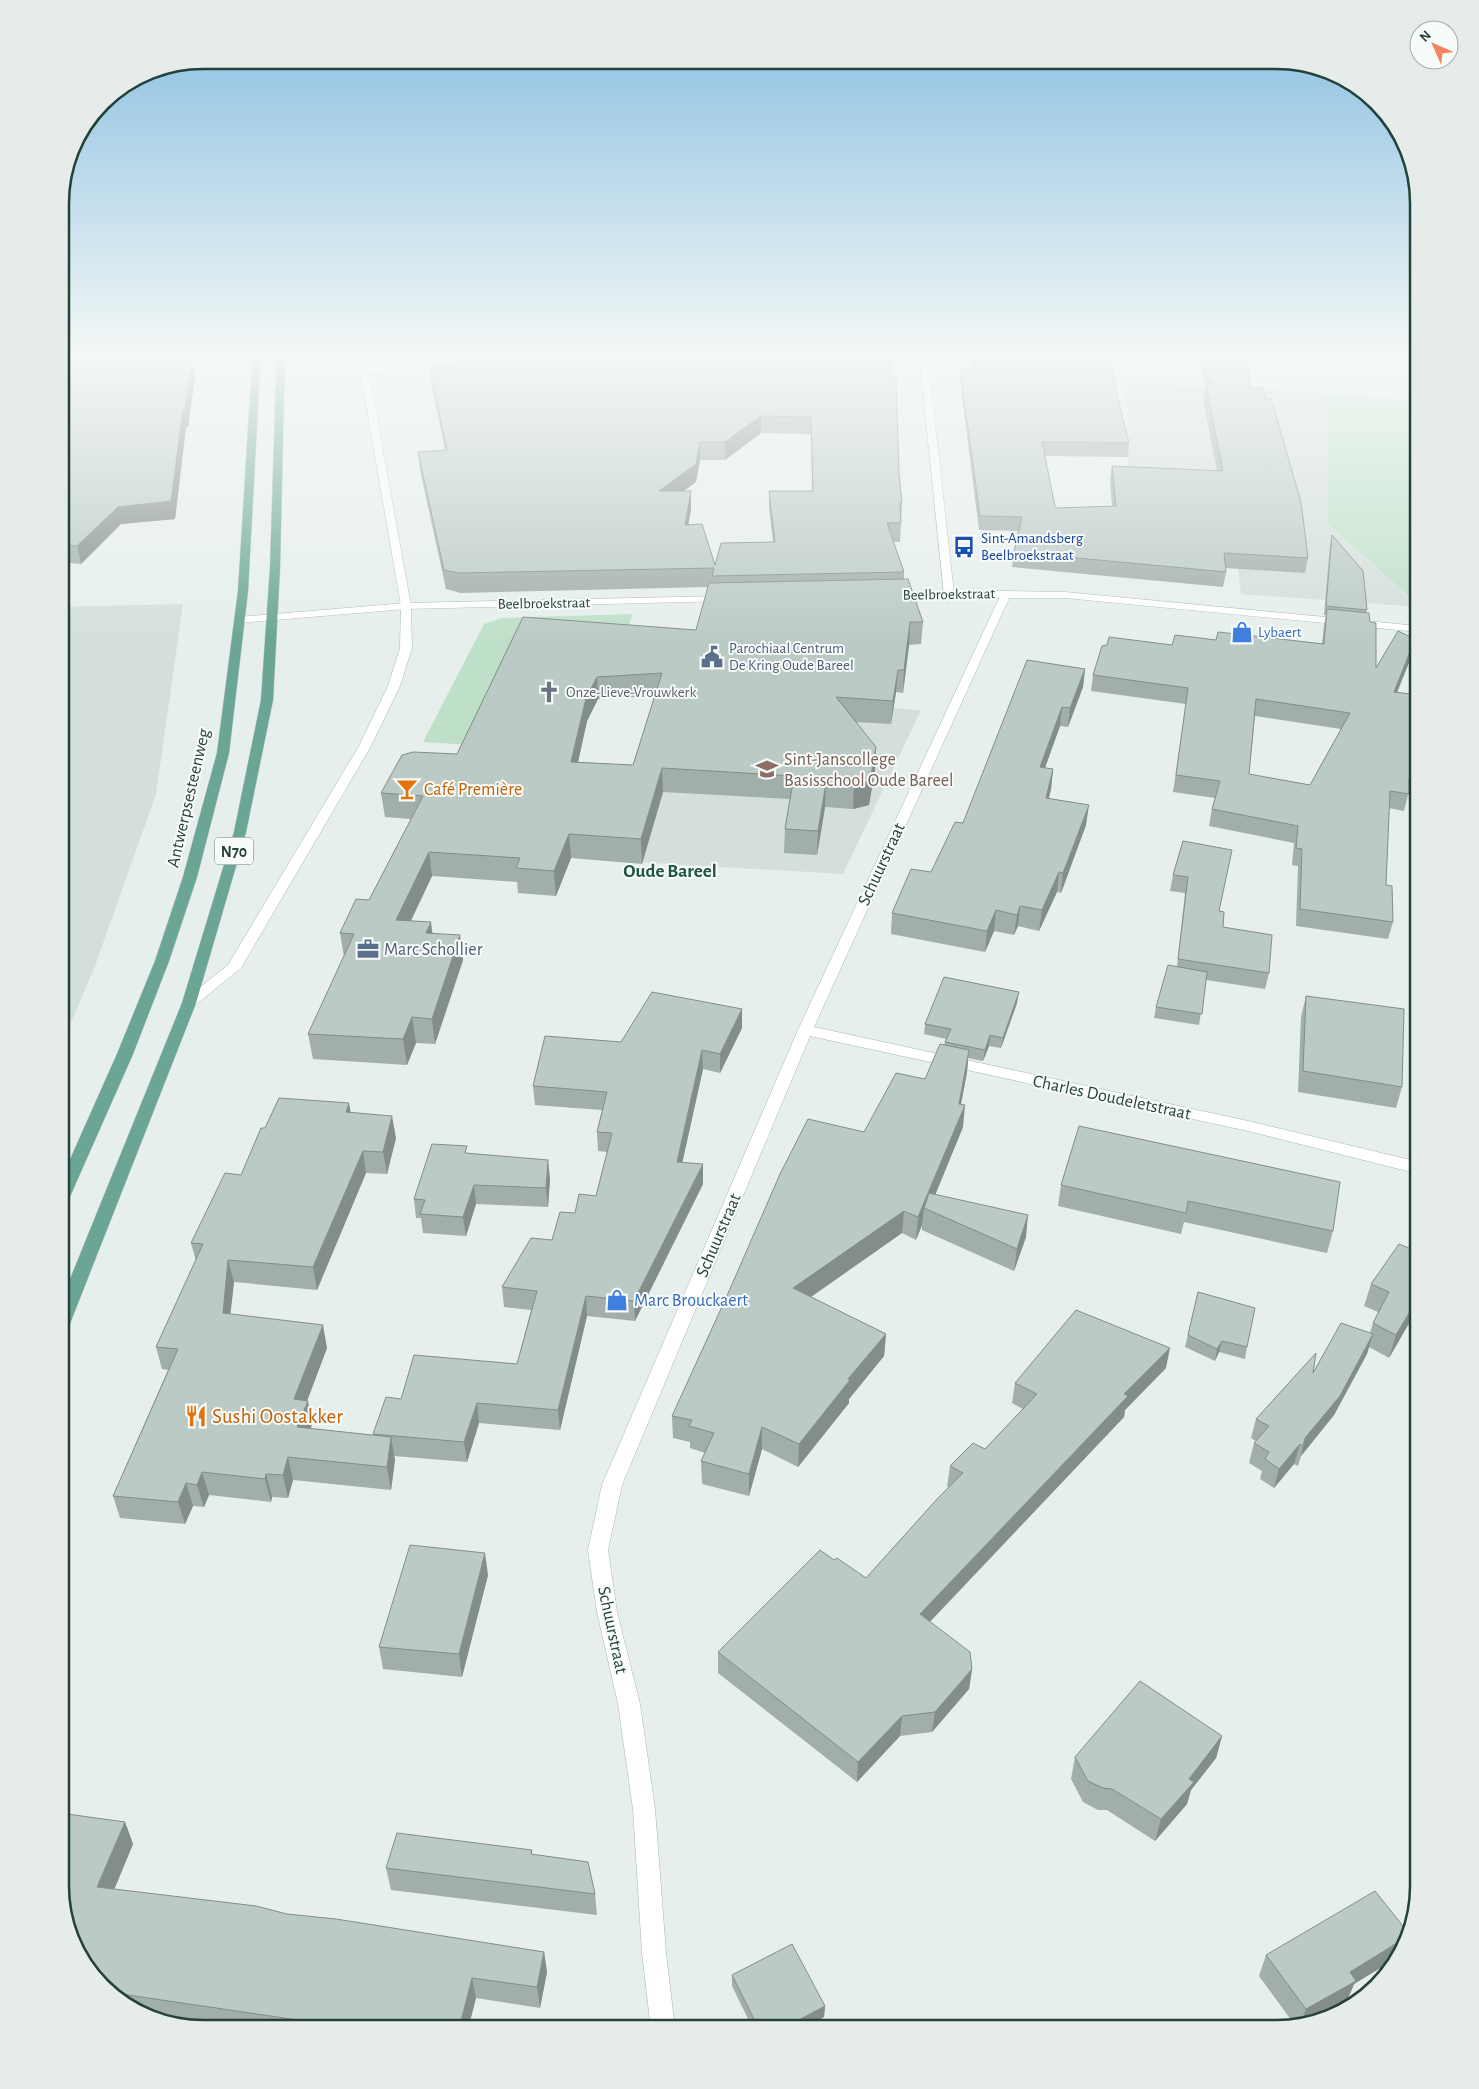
<svg xmlns="http://www.w3.org/2000/svg" width="1479" height="2089" font-family="'Alegreya Sans',sans-serif">
	<rect width="100%" height="100%" fill="#e6efeb"/>
	<!-- built -->
	<g fill="#d4dfda">
		<polygon points="1126,384 1250,388 1328,394 1328,524 1419,607 1241,594 1233,530 1130,503"/>
		<polygon points="183,604 156,794 95,966 60,1048 60,607"/>
		<polygon points="797,702 921,710 843,874 583,859 597,816"/>
	</g>
	<!-- green -->
	<g fill="#bfe0c8">
		<polygon points="60,351 106,351 60,429"/>
		<polygon points="1328,394 1419,401 1419,606 1328,524"/>
		<polygon points="633,614 620,646 488,746 423,742 484,624 503,618"/>
	</g>
	<g fill="none" stroke-linecap="round" stroke-linejoin="round">
		<!-- minor casing -->
		<g stroke="#a8b8b2" stroke-width="1">
			<g id="minor">
				<polygon points="357,351 365,351 368,368 448,365 452,368 448,371 369,373 411,606 412,648 400,686 371,746 241,968 194,1006 184,1006 182,1003 184,1000 228,965 359,746 388,686 400,648 401,606"/>
				<polygon points="919,351 927,351 954,594 949,597 944,594"/>
				<polygon points="1006,591 1011,594 814,1027 1248,1121 1419,1162 1419,1174 1248,1131 810,1036 622,1485 608,1550 617,1612 640,1704 655,1809 666,1953 675,2029 651,2029 642,1953 633,1809 618,1704 597,1612 588,1550 602,1485 798,1030 1001,594"/>
			</g>
		</g>
		<!-- tertiary casing -->
		<g stroke="#a8b8b2" stroke-width="1">
			<g id="tertiary">
				<polygon points="1006,591 1065,592 1419,626 1419,632 1065,598 892,598 887,595 892,592"/>
				<polygon points="724,596 728,597 729,599 728,601 406,609 238,623 233,620 238,617 406,603"/>
			</g>
		</g>
		<!-- primary casing -->
		<g stroke="#c2cac8" stroke-width="1">
			<g id="primary">
				<polygon points="253,351 261,351 248,591 229,753 197,877 169,961 133,1054 68,1201 66,1205 60,1207 60,1182 117,1054 155,961 183,877 217,753 238,591"/>
				<polygon points="277,351 285,351 280,568 273,700 246,832 196,1003 69,1326 66,1331 60,1333 60,1304 182,1003 234,832 261,700 270,568"/>
			</g>
		</g>
		<!-- minor -->
		<use href="#minor" fill="#fff" fill-rule="evenodd"/>
		<!-- tertiary -->
		<use href="#tertiary" fill="#fff" fill-rule="evenodd"/>
		<!-- primary -->
		<use href="#primary" fill="#6aa596" fill-rule="evenodd"/>
	</g>
	<!-- wall -->
	<g fill="#a1aea9" fill-rule="evenodd">
		<path d="M 459,351 L 889,351 L 899,473 L 902,503 L 900,542 L 893,542 L 904,572 L 904,579 L 923,622 L 921,644 L 909,645 L 903,693 L 896,692 L 891,724 L 855,722 L 876,747 L 875,770 L 869,805 L 853,809 L 825,807 L 817,855 L 784,853 L 785,829 L 790,799 L 663,792 L 642,864 L 571,858 L 556,896 L 518,893 L 517,882 L 432,876 L 411,921 L 433,933 L 463,960 L 435,1044 L 416,1043 L 407,1065 L 313,1059 L 308,1034 L 344,957 L 340,933 L 369,900 L 411,819 L 385,817 L 381,793 L 457,754 L 523,617 L 696,630 L 708,587 L 461,593 L 446,589 L 420,470 L 418,452 L 445,450 L 431,382 L 429,366 L 464,363 L 464,362 L 462,362 ZM 761,433 L 811,434 L 812,491 L 769,491 L 769,509 L 773,542 L 715,565 L 688,525 L 691,509 L 684,491 L 696,482 L 700,460 L 725,460 ZM 655,696 L 633,765 L 578,762 L 587,721 L 598,699 Z"/>
		<polygon points="970,351 1111,351 1116,391 1129,443 1128,457 1045,456 1055,506 1057,508 1112,506 1110,480 1112,466 1217,471 1203,399 1206,386 1195,351 1245,351 1251,388 1308,558 1305,573 1225,568 1226,572 1223,587 1012,567 1014,552 1018,531 979,530 960,382 960,369 973,372"/>
		<polygon points="192,361 195,377 188,427 186,427 175,519 121,524 81,564 60,562 60,374 166,362"/>
		<path d="M 1332,535 L 1367,610 L 1366,613 L 1376,668 L 1412,655 L 1397,693 L 1419,695 L 1419,797 L 1408,795 L 1404,811 L 1389,808 L 1386,885 L 1393,922 L 1388,939 L 1296,926 L 1298,866 L 1292,865 L 1294,843 L 1209,826 L 1212,809 L 1215,798 L 1173,792 L 1186,704 L 1091,691 L 1093,675 L 1172,645 L 1216,640 L 1322,644 L 1324,625 L 1326,615 L 1324,615 L 1330,544 ZM 1255,716 L 1341,729 L 1310,785 L 1249,774 Z"/>
		<polygon points="1085,669 1083,687 1068,727 1060,726 1045,768 1053,769 1051,789 1049,798 1086,825 1061,893 1057,892 1039,931 1018,926 1014,935 994,931 985,952 891,934 892,913 931,872 963,823"/>
		<polygon points="1183,841 1219,911 1223,927 1269,973 1265,989 1206,980 1199,1025 1154,1018 1156,1007 1177,966 1185,893 1170,891 1173,875"/>
		<polygon points="1306,996 1402,1087 1396,1108 1298,1092 1301,1017"/>
		<polygon points="1017,1003 1001,1048 989,1046 983,1061 968,1058 967,1072 961,1104 963,1127 935,1195 1026,1237 1014,1271 922,1230 922,1225 916,1240 902,1233 811,1297 886,1334 884,1356 849,1399 849,1403 798,1467 762,1449 749,1496 702,1484 701,1461 705,1453 690,1448 690,1442 673,1438 672,1416 864,1132 925,1079 944,1045 946,1039 924,1034 925,1024"/>
		<polygon points="742,1028 720,1073 703,1069 682,1163 703,1184 635,1321 587,1316 560,1430 479,1423 467,1462 394,1456 395,1460 391,1490 293,1480 288,1498 272,1497 271,1502 209,1495 204,1507 193,1506 185,1524 120,1518 113,1496 168,1370 162,1369 156,1347 196,1261 191,1243 241,1175 265,1128 351,1112 396,1138 387,1174 366,1173 317,1290 234,1282 230,1314 327,1348 307,1401 312,1424 311,1429 374,1435 373,1434 401,1399 517,1364 531,1310 504,1307 502,1287 552,1240 575,1213 596,1196 607,1152 598,1151 597,1132 602,1110 535,1105 533,1086 621,1042"/>
		<polygon points="1079,1126 1333,1231 1327,1253 1184,1222 1181,1234 1058,1206 1061,1185"/>
		<polygon points="468,1154 550,1179 548,1207 476,1204 466,1236 423,1233 421,1218 416,1218 414,1199"/>
		<polygon points="1419,1241 1419,1330 1408,1325 1389,1358 1369,1347 1367,1354 1334,1415 1301,1456 1298,1466 1294,1464 1274,1488 1260,1479 1262,1471 1249,1463 1254,1443 1256,1441 1251,1438 1256,1419 1313,1373 1370,1333 1373,1323 1378,1312 1364,1306 1371,1284"/>
		<polygon points="1198,1292 1247,1347 1245,1359 1219,1352 1215,1361 1185,1347"/>
		<polygon points="1166,1368 1125,1410 1124,1417 930,1622 972,1669 969,1689 932,1732 900,1736 857,1782 718,1673 718,1652 834,1560 866,1578 949,1487 947,1487 950,1466 985,1449 1023,1409 1012,1403 1015,1383"/>
		<polygon points="488,1575 462,1677 383,1669 379,1647"/>
		<polygon points="1222,1736 1216,1758 1191,1790 1187,1804 1155,1841 1107,1810 1098,1810 1083,1802 1071,1779 1075,1757"/>
		<polygon points="125,1822 133,1844 114,1890 287,1914 544,1952 547,1972 540,2008 476,1998 468,2029 226,2029 163,2019 131,2010 79,1958"/>
		<polygon points="532,1850 532,1854 595,1894 597,1915 391,1890 386,1868"/>
		<polygon points="1407,1931 1400,1956 1354,1984 1347,2001 1319,2018 1294,2024 1259,1976 1266,1955"/>
		<polygon points="732,1975 825,2006 824,2017 801,2029 753,2029 732,1986"/>
	</g>
	<!-- shaded-wall -->
	<g fill="#838d89">
		<polygon points="162,351 168,351 163,378 160,362"/>
		<polygon points="192,361 195,377 188,427 186,427 175,519 121,524 81,564 77,546 118,507 183,410"/>
		<polygon points="761,416 761,433 725,460 725,442"/>
		<polygon points="700,442 700,460 696,482 659,509 659,491"/>
		<polygon points="691,491 691,509 685,543 685,525"/>
		<polygon points="910,622 909,645 903,693 904,670"/>
		<polygon points="1415,639 1412,655 1390,709 1394,692"/>
		<polygon points="1085,669 1083,687 1068,727 1070,708"/>
		<polygon points="898,670 896,692 891,724 893,701"/>
		<polygon points="597,677 598,699 587,721 573,785 571,762 586,698"/>
		<polygon points="1062,707 1060,726 1038,787 1040,767"/>
		<polygon points="876,747 875,770 869,805 853,809 854,786"/>
		<polygon points="662,768 663,792 642,864 641,839"/>
		<polygon points="1053,769 1051,789 1044,817 1046,798"/>
		<polygon points="826,783 825,807 817,855 818,831"/>
		<polygon points="1089,805 1086,825 1061,893 1063,873"/>
		<polygon points="569,834 571,858 556,896 554,871"/>
		<polygon points="429,852 432,876 399,945 396,920"/>
		<polygon points="1059,872 1057,892 1039,931 1042,910"/>
		<polygon points="1020,906 1018,926 1014,935 1017,915"/>
		<polygon points="996,910 994,931 985,952 987,931"/>
		<polygon points="431,922 434,947 426,933"/>
		<polygon points="460,935 463,960 435,1044 432,1019"/>
		<polygon points="1019,992 1017,1003 1001,1048 1003,1038"/>
		<polygon points="742,1009 742,1028 720,1073 720,1054"/>
		<polygon points="412,1017 416,1043 407,1065 403,1039"/>
		<polygon points="990,1035 989,1046 983,1061 985,1050"/>
		<polygon points="702,1050 703,1069 678,1182 677,1162"/>
		<polygon points="969,1050 967,1072 957,1125 959,1104"/>
		<polygon points="349,1103 353,1125 346,1112"/>
		<polygon points="965,1105 963,1127 929,1210 924,1208 922,1225 916,1240 918,1217"/>
		<polygon points="392,1116 396,1138 387,1174 383,1152"/>
		<polygon points="363,1151 366,1173 317,1290 313,1267"/>
		<polygon points="548,1160 550,1179 548,1207 546,1188"/>
		<polygon points="703,1164 703,1184 635,1321 634,1301"/>
		<polygon points="474,1185 476,1204 466,1236 463,1217"/>
		<polygon points="904,1211 902,1233 792,1310 793,1288"/>
		<polygon points="1028,1215 1026,1237 1014,1271 1017,1249"/>
		<polygon points="228,1260 234,1282 228,1336 223,1313"/>
		<polygon points="586,1296 587,1316 560,1430 558,1410"/>
		<polygon points="1415,1303 1408,1325 1389,1358 1396,1335"/>
		<polygon points="323,1325 327,1348 299,1422 294,1399"/>
		<polygon points="886,1334 884,1356 849,1399 849,1403 798,1467 799,1444 848,1379"/>
		<polygon points="1373,1334 1367,1354 1334,1415 1301,1456 1303,1446 1305,1438"/>
		<polygon points="1222,1341 1219,1352 1215,1361 1217,1349"/>
		<polygon points="1170,1348 1166,1368 1125,1410 1124,1417 918,1634 920,1614 1124,1394"/>
		<polygon points="308,1401 312,1424 302,1450 297,1427"/>
		<polygon points="477,1403 479,1423 467,1462 464,1442"/>
		<polygon points="762,1427 762,1449 749,1496 749,1474"/>
		<polygon points="391,1437 395,1460 391,1490 387,1467"/>
		<polygon points="1300,1444 1294,1464 1274,1488 1279,1469"/>
		<polygon points="288,1457 293,1480 288,1498 283,1475"/>
		<polygon points="202,1472 209,1495 204,1507 197,1485"/>
		<polygon points="266,1474 272,1497 271,1502 265,1479"/>
		<polygon points="186,1483 193,1506 185,1524 178,1502"/>
		<polygon points="485,1553 488,1575 462,1677 459,1654"/>
		<polygon points="972,1669 969,1689 932,1732 935,1712"/>
		<polygon points="902,1716 900,1736 857,1782 858,1762"/>
		<polygon points="1222,1736 1216,1758 1191,1790 1187,1804 1155,1841 1161,1819 1189,1779"/>
		<polygon points="125,1822 133,1844 106,1909 97,1887"/>
		<polygon points="1405,1938 1400,1956 1354,1984 1347,2001 1319,2018 1301,2022 1306,2009 1350,1972"/>
		<polygon points="544,1952 547,1972 540,2008 537,1987"/>
		<polygon points="472,1978 476,1998 468,2029 459,2029"/>
		<polygon points="825,2006 824,2017 801,2029 782,2029"/>
	</g>
	<!-- building -->
	<g fill="#bbcac4" stroke="#838d89" fill-rule="evenodd">
		<polygon points="99,351 162,351 160,362 192,361 185,410 183,410 171,501 118,507 77,546 60,545 60,374 77,360 97,359"/>
		<path d="M 540,351 L 889,351 L 891,378 L 896,378 L 899,473 L 902,503 L 900,503 L 901,523 L 887,523 L 904,572 L 712,576 L 714,568 L 459,573 L 444,570 L 418,452 L 447,450 L 429,366 L 466,363 L 464,354 ZM 761,416 L 811,417 L 813,491 L 769,491 L 775,542 L 721,543 L 715,565 L 702,524 L 685,525 L 691,491 L 659,491 L 696,464 L 700,442 L 725,442 Z"/>
		<polygon points="973,351 1111,351 1116,391 1129,443 1042,442 1055,506 1057,508 1116,506 1112,466 1223,471 1206,386 1213,386 1201,351 1245,351 1251,388 1263,388 1266,399 1271,399 1301,502 1308,558 1224,553 1226,572 1014,552 1022,517 980,516 960,369 977,372"/>
		<polygon points="1332,535 1363,571 1367,610 1326,606"/>
		<path d="M 908,579 L 923,622 L 910,622 L 904,670 L 898,670 L 893,701 L 836,697 L 876,747 L 870,781 L 854,786 L 826,783 L 818,831 L 785,829 L 794,776 L 662,768 L 641,839 L 569,834 L 554,871 L 516,868 L 520,858 L 429,852 L 396,920 L 431,922 L 426,933 L 460,935 L 432,1019 L 412,1017 L 403,1039 L 308,1034 L 354,934 L 340,933 L 356,899 L 369,900 L 423,796 L 381,793 L 402,755 L 413,752 L 457,754 L 523,617 L 696,630 L 709,583 ZM 662,673 L 633,765 L 571,762 L 586,698 L 597,677 Z"/>
		<path d="M 1327,609 L 1369,613 L 1370,622 L 1376,623 L 1376,668 L 1398,631 L 1415,639 L 1394,692 L 1419,695 L 1419,780 L 1409,778 L 1409,794 L 1390,791 L 1386,885 L 1392,886 L 1393,922 L 1300,909 L 1302,849 L 1296,848 L 1298,826 L 1212,809 L 1220,781 L 1176,775 L 1188,688 L 1093,675 L 1102,646 L 1107,645 L 1109,637 L 1172,645 L 1175,635 L 1216,640 L 1218,632 L 1324,644 ZM 1256,699 L 1350,713 L 1310,785 L 1249,774 Z"/>
		<polygon points="1027,660 1085,669 1070,708 1062,707 1040,767 1053,769 1046,798 1089,805 1063,873 1059,872 1042,910 1020,906 1017,915 996,910 987,931 892,913 911,869 931,872 955,822 963,823"/>
		<polygon points="1183,841 1232,850 1219,911 1224,912 1223,927 1272,935 1269,973 1178,959 1188,877 1173,875"/>
		<polygon points="1168,965 1207,972 1202,1014 1156,1007"/>
		<polygon points="944,977 1019,992 1003,1038 990,1035 985,1050 945,1042 951,1029 925,1024"/>
		<polygon points="652,992 742,1009 720,1054 702,1050 677,1162 703,1164 634,1301 586,1296 558,1410 477,1403 464,1442 373,1434 386,1397 401,1399 414,1355 517,1364 537,1291 502,1287 531,1238 552,1240 560,1212 575,1213 579,1194 596,1196 612,1133 597,1132 607,1092 533,1086 545,1036 621,1042"/>
		<polygon points="1306,996 1404,1009 1402,1087 1303,1071"/>
		<polygon points="940,1044 969,1050 959,1104 965,1105 918,1217 904,1211 793,1288 886,1334 848,1379 850,1380 799,1444 762,1427 749,1474 701,1461 714,1433 689,1426 692,1420 672,1416 730,1289 780,1174 808,1119 864,1132 896,1073 925,1079"/>
		<polygon points="279,1098 349,1103 346,1112 392,1116 383,1152 363,1151 313,1267 228,1260 223,1313 323,1325 294,1399 308,1401 297,1427 391,1437 387,1467 288,1457 283,1475 266,1474 265,1479 202,1472 197,1485 186,1483 178,1502 113,1496 178,1349 156,1347 203,1244 191,1243 225,1173 241,1175 261,1128 265,1128"/>
		<polygon points="1079,1126 1340,1182 1333,1231 1188,1201 1186,1213 1061,1185"/>
		<polygon points="432,1144 467,1146 465,1153 548,1160 546,1188 474,1185 463,1217 420,1214 425,1200 414,1199"/>
		<polygon points="929,1193 1028,1215 1017,1249 924,1208"/>
		<polygon points="1416,1240 1419,1241 1419,1305 1415,1303 1396,1335 1373,1323 1389,1292 1371,1284 1399,1244 1411,1249"/>
		<polygon points="1198,1292 1255,1308 1247,1347 1222,1341 1217,1349 1188,1335"/>
		<polygon points="1076,1310 1170,1348 1124,1394 1128,1396 920,1614 970,1652 972,1669 935,1712 902,1716 858,1762 718,1652 820,1550 834,1560 837,1558 866,1578 938,1498 963,1473 950,1466 973,1443 985,1449 1037,1394 1015,1383"/>
		<polygon points="1341,1323 1373,1334 1340,1396 1305,1438 1303,1446 1300,1444 1279,1469 1265,1459 1269,1452 1254,1443 1269,1426 1256,1419 1316,1353 1313,1373"/>
		<polygon points="410,1545 485,1553 459,1654 379,1647"/>
		<polygon points="1140,1681 1222,1736 1189,1779 1194,1782 1161,1819 1112,1789 1103,1788 1088,1781 1075,1757"/>
		<polygon points="60,1813 125,1822 97,1887 256,1906 287,1914 336,1919 544,1952 537,1987 472,1978 459,2029 359,2029 114,1993 79,1958 60,1886"/>
		<polygon points="397,1833 532,1850 531,1854 588,1862 595,1894 386,1868"/>
		<polygon points="1375,1891 1407,1931 1405,1938 1350,1972 1356,1981 1306,2009 1266,1955"/>
		<polygon points="792,1944 825,2006 782,2029 759,2029 732,1975"/>
	</g>
	<!-- sky -->
	<linearGradient id="sky" x2="0" y2="1"><stop stop-color="#84bce0"/><stop offset="0.55" stop-color="#f4f8f6"/><stop offset="1" stop-color="#f4f8f6" stop-opacity="0"/></linearGradient>
	<rect width="1479" height="643" fill="url(#sky)"/>
	<!-- icons -->
	<defs>
		<g id="bus-bare" transform="scale(1.725)"><path d="M-5-6H5V4H4V6H2V4H-2V6H-4V4H-5ZM-3.5-4V0h7V-4ZM-3.5 1.2v1.5H-2V1.2ZM2 1.2v1.5H3.5V1.2Z" fill="#1a4fb4" stroke="#f7fbf9" stroke-width="2.5" paint-order="stroke"/></g>
		<g id="shop-bare" transform="scale(1.725)"><path d="M-5-2.5h2.3a2.7 3.5 0 0 1 5.4 0H5L5.5 6h-11ZM-1.5-2.5h3a1.5 2.3 0 0 0-3 0Z" fill="#3f7fe0" stroke="#f7fbf9" stroke-width="2.5" paint-order="stroke"/></g>
		<g id="civic-bare" transform="scale(1.725)"><path d="M-.6-6.5H3V-4.5H.6V-3L4-1V1h2V6H-6V1h2V-1L-.6-3ZM-1.2 2.5V6h2.4V2.5Z" fill="#5c6f8a" stroke="#f7fbf9" stroke-width="2.5" paint-order="stroke"/></g>
		<g id="church-bare" transform="scale(1.725)"><path d="M-1.2-6h2.4v3.5h3.3v2.4h-3.3V6h-2.4V-.1h-3.3v-2.4h3.3Z" fill="#6b7280" stroke="#f7fbf9" stroke-width="2.5" paint-order="stroke"/></g>
		<g id="school-bare" transform="scale(1.725)"><path d="M0-5L7-2L0 1L-7-2ZM-4 1L0 2.5L4 1V4Q0 6-4 4Z" fill="#8d6e63" stroke="#f7fbf9" stroke-width="2.5" paint-order="stroke"/></g>
		<g id="bar-bare" transform="scale(1.725)"><path d="M-6-5H6L.8 .8V4.5H3.5V6h-7V4.5H-.8V.8Z" fill="#e8710a" stroke="#f7fbf9" stroke-width="2.5" paint-order="stroke"/></g>
		<g id="office-bare" transform="scale(1.725)"><path d="M-6-3h4V-5.5h4V-3h4V5H-6ZM-1-4.5V-3h2v-1.5ZM-6 0V1H6V0Z" fill="#5c6f8a" stroke="#f7fbf9" stroke-width="2.5" paint-order="stroke"/></g>
		<g id="restaurant-bare" transform="scale(1.725)"><path d="M-5-6h1v4h1v-4h1v4h1v-4h1v5L-1.5 .5V6h-2V.5L-5-1ZM5-6V6H3V1.5H1.5Q1.5-4 5-6Z" fill="#e8710a" stroke="#f7fbf9" stroke-width="2.5" paint-order="stroke"/></g>
	</defs>
	<g fill-rule="evenodd">
		<use href="#bus-bare" x="964" y="547"/>
		<use href="#shop-bare" x="1242" y="632"/>
		<use href="#civic-bare" x="712" y="657"/>
		<use href="#church-bare" x="549" y="692"/>
		<use href="#school-bare" x="767" y="769"/>
		<use href="#bar-bare" x="407" y="789"/>
		<use href="#office-bare" x="368" y="949"/>
		<use href="#shop-bare" x="617" y="1300"/>
		<use href="#restaurant-bare" x="196" y="1416"/>
	</g>
	<g text-anchor="middle" stroke-width="4" stroke-linejoin="round" paint-order="stroke">
		<!-- far-transit labels -->
		<g font-size="15" fill="#164399" stroke="#f7fbf9" text-anchor="start">
			<text x="981" y="543">Sint-Amandsberg<tspan x="981" dy="17">Beelbroekstraat</tspan></text>
		</g>
		<!-- far-street labels -->
		<g font-size="15" fill="#24423a" stroke="#f7fbf9">
			<text transform="translate(949 594) rotate(-1)" y="5">Beelbroekstraat</text>
			<text transform="translate(544 603) rotate(-1)" y="5">Beelbroekstraat</text>
		</g>
		<!-- far-shop labels -->
		<g font-size="15" fill="#366cbe" stroke="#f7fbf9" text-anchor="start">
			<text x="1258" y="637">Lybaert</text>
		</g>
		<!-- far-service labels -->
		<g font-size="15" fill="#4e5e75" stroke="#f7fbf9" text-anchor="start">
			<text x="729" y="653">Parochiaal Centrum<tspan x="729" dy="17">De Kring Oude Bareel</tspan></text>
		</g>
		<!-- far-worship labels -->
		<g font-size="15" fill="#5b616d" stroke="#f7fbf9" text-anchor="start">
			<text x="566" y="697">Onze-Lieve-Vrouwkerk</text>
		</g>
		<!-- shield labels -->
		<rect fill="#f7fbf9" stroke="#637a73" stroke-width="1" x="215" y="837.5" width="38" height="27" rx="4"/>
		<g font-size="16" font-weight="bold" fill="#24423a">
			<text x="234" y="857">N70</text>
		</g>
		<!-- education labels -->
		<g font-size="18" fill="#785e54" stroke="#f7fbf9" text-anchor="start">
			<text x="784" y="765">Sint-Janscollege<tspan x="784" dy="21">Basisschool Oude Bareel</tspan></text>
		</g>
		<!-- food labels -->
		<g font-size="18" fill="#c56008" stroke="#f7fbf9" text-anchor="start">
			<text x="424" y="795">Café Première</text>
		</g>
		<!-- street labels -->
		<g font-size="18" fill="#24423a" stroke="#f7fbf9">
			<text transform="translate(188 798) rotate(-77)" y="6">Antwerpsesteenweg</text>
			<text transform="translate(881 864) rotate(-65)" y="6">Schuurstraat</text>
			<text transform="translate(1112 1097) rotate(12)" y="6">Charles Doudeletstraat</text>
			<text transform="translate(718 1235) rotate(-67)" y="6">Schuurstraat</text>
			<text transform="translate(613 1630) rotate(78)" y="6">Schuurstraat</text>
		</g>
		<!-- service labels -->
		<g font-size="18" fill="#4e5e75" stroke="#f7fbf9" text-anchor="start">
			<text x="384" y="955">Marc Schollier</text>
		</g>
		<!-- shop labels -->
		<g font-size="18" fill="#366cbe" stroke="#f7fbf9" text-anchor="start">
			<text x="634" y="1306">Marc Brouckaert</text>
		</g>
		<!-- neighbourhood labels -->
		<g font-size="19" font-weight="bold" fill="#1f5548" stroke="#f7fbf9">
			<text x="670" y="877">Oude Bareel</text>
		</g>
		<!-- near-food labels -->
		<g font-size="21" fill="#c56008" stroke="#f7fbf9" text-anchor="start">
			<text x="212" y="1423">Sushi Oostakker</text>
		</g>
	</g>
	<!-- crop -->
	<path d="M0 0H1479V2089H0ZM203 69H1276A134 134 0 0 1 1410 203V1886A134 134 0 0 1 1276 2020H203A134 134 0 0 1 69 1886V203A134 134 0 0 1 203 69Z" fill="#e6ecea" fill-rule="evenodd"/>
	<path fill="none" stroke="#24423a" stroke-width="2.5" d="M203 69H1276A134 134 0 0 1 1410 203V1886A134 134 0 0 1 1276 2020H203A134 134 0 0 1 69 1886V203A134 134 0 0 1 203 69Z"/>
	<!-- north arrow -->
	<g transform="translate(1434 45) rotate(315)"><circle r="24" fill="#f7fbf9" stroke="#a3b1ad"/>
	<path d="M0-4L9 19L0 12L-9 19Z" fill="#f4845f"/>
	<text y="-8" font-size="14" font-weight="bold" text-anchor="middle" fill="#24423a">N</text>
	</g>
</svg>
